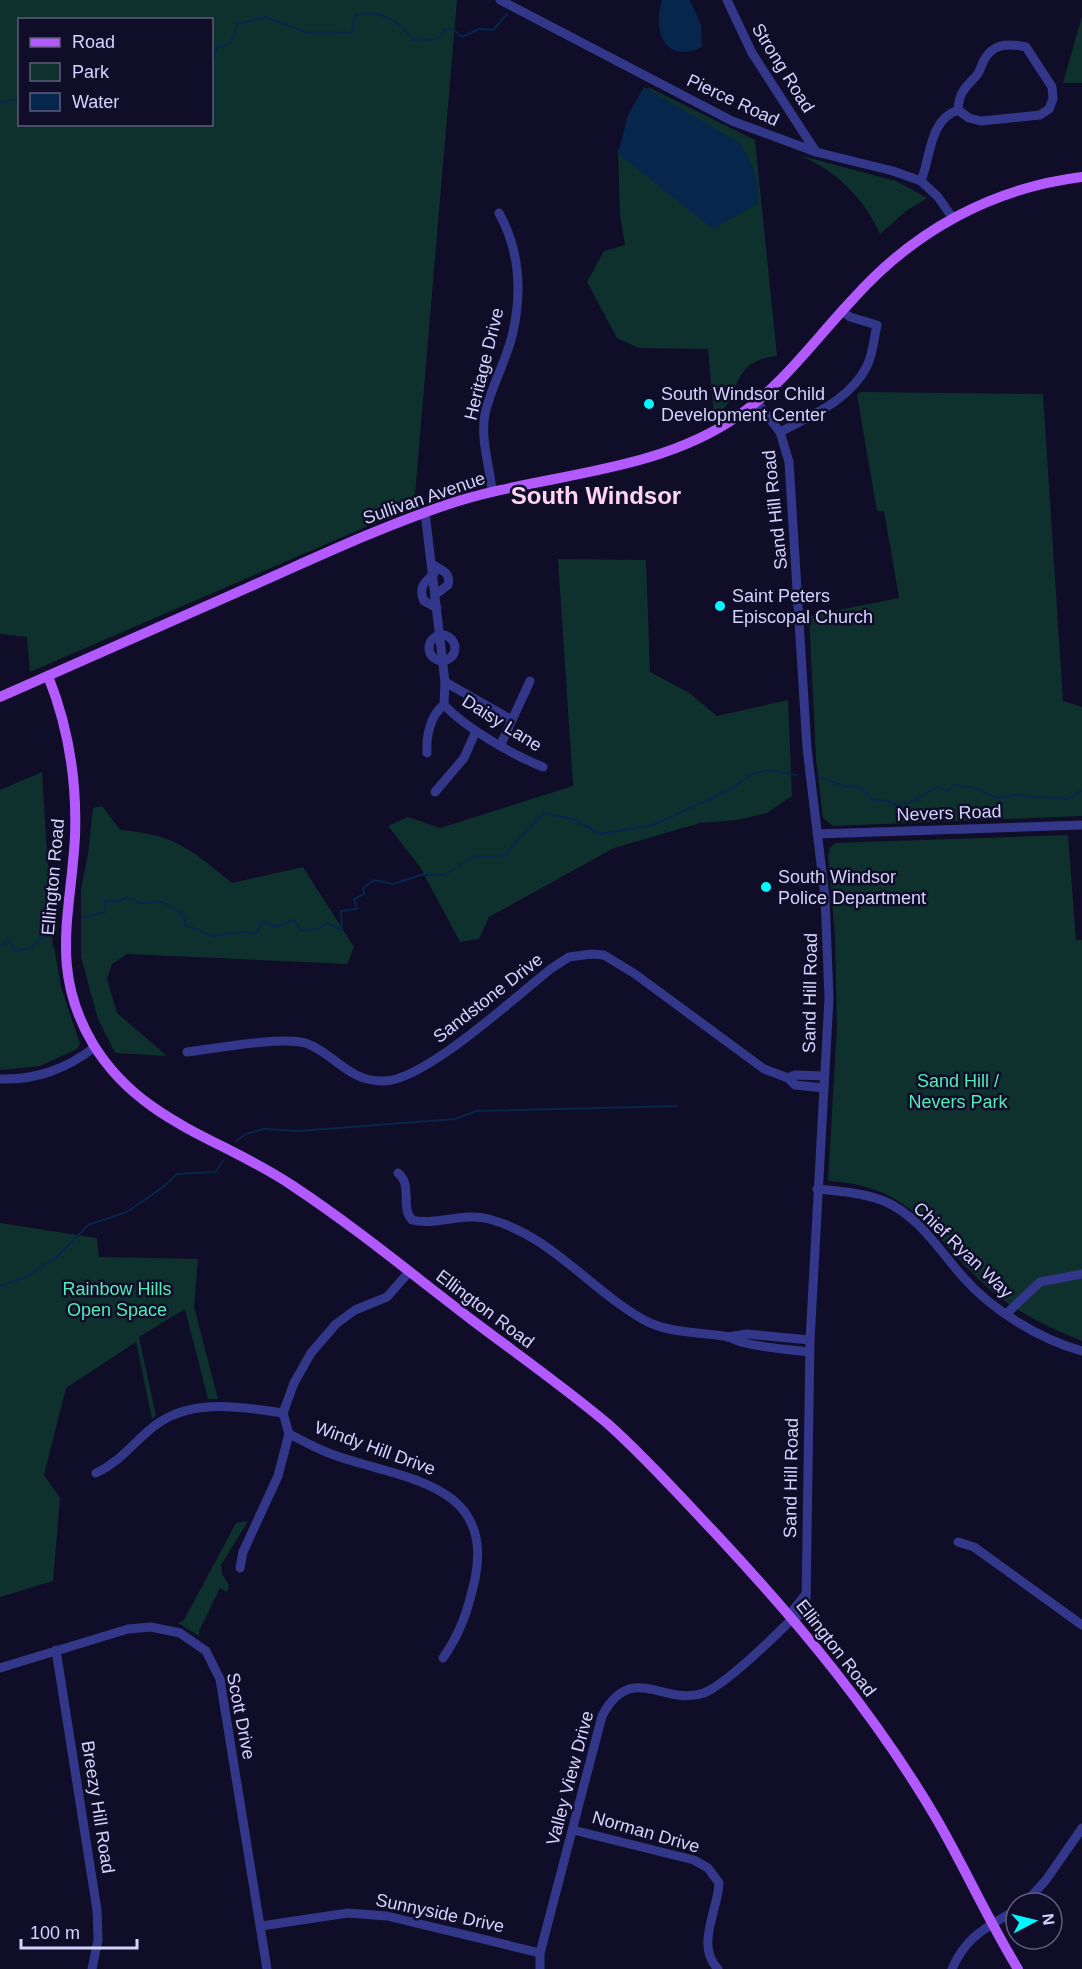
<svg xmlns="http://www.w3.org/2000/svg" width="1082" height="1969" font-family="Helvetica,sans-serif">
	<rect width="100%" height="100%" fill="#0f0d27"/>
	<!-- green -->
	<g fill="#0f312d" fill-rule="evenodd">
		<path d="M 0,0 L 457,0 L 414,506 L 30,672 L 27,637 L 0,634 ZM 20,20 L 212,20 L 212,124 L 20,124 Z"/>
		<polygon points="1082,16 1082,83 1063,83"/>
		<path d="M 648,87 L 755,140 L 777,356 C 725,362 745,399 714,416 L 708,349 L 639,348 L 617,338 L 587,282 L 604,251 L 625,245 L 620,215 L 618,151 Z"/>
		<path d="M 798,155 L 896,181 L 927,198 L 906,211 L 880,234 C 864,198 836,170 798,155 Z"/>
		<polygon points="860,392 1043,394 1063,701 1082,707 1082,816 833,826 823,818 816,759 809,616 899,598 884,511 877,511 857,395"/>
		<polygon points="558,559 646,560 650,672 688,692 717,716 788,700 792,796 767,813 737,820 700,823 614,848 489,917 479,939 460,942 420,867 388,826 408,817 440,828 573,786"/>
		<polygon points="42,772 53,950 54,946 61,987 80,1044 77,1049 40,1066 0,1070 0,790"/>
		<path d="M 102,806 L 120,830 C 177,835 190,849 232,883 L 303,867 L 354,947 L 347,964 L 127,954 L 112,964 L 107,979 L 117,1013 L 167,1056 L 115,1053 L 98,1019 L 81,957 L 81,890 L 88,854 L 93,808 Z"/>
		<path d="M 1068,835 L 1076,940 L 1082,940 L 1082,1341 C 1051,1328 1019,1314 993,1292 C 933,1242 919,1186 828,1181 L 837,1025 L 835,936 L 828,856 L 830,848 L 835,843 Z"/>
		<polygon points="0,1223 97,1238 99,1257 198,1259 194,1307 218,1399 208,1399 185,1309 139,1337 156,1416 152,1419 136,1342 66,1388 44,1475 60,1498 53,1581 0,1597"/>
		<polygon points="248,1521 221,1565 222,1574 229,1585 227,1592 220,1588 199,1631 199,1636 178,1623 184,1620 236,1523"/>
	</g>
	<!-- water -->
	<g fill="#07264b">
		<path d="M 662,0 L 690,0 L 701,25 L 702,47 C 665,65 652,31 662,0 Z"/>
		<path d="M 644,87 L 740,143 C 751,161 762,184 757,204 L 713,229 L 618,154 L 628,115 Z"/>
	</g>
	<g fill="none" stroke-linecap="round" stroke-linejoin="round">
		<!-- stream -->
		<g stroke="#07264b" stroke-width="2">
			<path d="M 212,65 L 216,48 L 231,43 L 237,24 L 266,17 L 305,32 L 352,33 L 355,15 C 381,9 398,20 413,40 L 437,39 L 445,30 L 452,28 L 462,37 L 479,29 L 493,30 L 507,14"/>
			<polyline points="0,104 10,100 20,101"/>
			<polyline points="818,776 846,787 858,786 873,800 887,800 894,805 911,802 937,787 947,791 955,785 975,788 997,798 1016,795 1068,799 1082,790"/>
			<path d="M 82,918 L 105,912 L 105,901 L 117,902 L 127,897 L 141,903 L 163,902 L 184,915 L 185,925 L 213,936 L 238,932 L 256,933 L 263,921 L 275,927 L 294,920 L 301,931 L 319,929 L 326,923 L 342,930 L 341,911 L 357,909 L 354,899 L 364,894 L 363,888 L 374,880 L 393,884 L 421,875 L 444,875 L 475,856 L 505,856 C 515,839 531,828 544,813 L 573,819 L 601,834 L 653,825 L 731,789 L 752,774 L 768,770 L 796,775"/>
			<polyline points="0,946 9,940 15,951 31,948 40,939 48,936"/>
			<polyline points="236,1141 246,1134 264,1129 298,1131 455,1119 477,1111 677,1106"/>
			<polyline points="0,1286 27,1276 56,1258 88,1225 127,1212 163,1187 177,1174 215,1172 224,1160"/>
		</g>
		<!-- minor -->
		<g stroke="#33378a" stroke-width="9">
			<polyline points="500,0 732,121 816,152 893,171 921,181 938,197 952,217"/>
			<polyline points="727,0 752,53 816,152"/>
			<path d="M 921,181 C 931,156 929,120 958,110 L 969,118 L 981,121 L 1040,115 L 1049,109 L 1053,99 L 1052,87 L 1026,47 C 1008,43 992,43 983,62 C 981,67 980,71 977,75 C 965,88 959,92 958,110"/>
			<path d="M 780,432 C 812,415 850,400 867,366 C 873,354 874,338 877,325 L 850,317 L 842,311"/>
			<path d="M 492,491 C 490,467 480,439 485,414 C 491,386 507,360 513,332 C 522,291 519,249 499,213"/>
			<polyline points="425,512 445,682 444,705"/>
			<path d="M 433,565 C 442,570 451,573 448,585 L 436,594"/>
			<path d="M 434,574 C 424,582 418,588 424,601 L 437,608"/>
			<circle cx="442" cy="648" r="13"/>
			<polyline points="445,682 512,720"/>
			<path d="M 444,705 C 467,729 513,755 543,767"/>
			<polyline points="501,744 530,681"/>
			<path d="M 427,753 C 426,737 430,715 444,705"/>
			<polyline points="435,792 464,758 476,731"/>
			<polyline points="817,834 1082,825"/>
			<path d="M 187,1052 C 213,1049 286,1035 308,1044 C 337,1056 349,1082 384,1081 C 425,1081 517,995 552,968 L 569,957 L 591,954 L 604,955 L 635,974 L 764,1069 L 788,1078 L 795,1085 L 824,1088"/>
			<polyline points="788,1078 795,1075 824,1076"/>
			<path d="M 0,1079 C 37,1080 66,1069 95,1047"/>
			<path d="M 398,1173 C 413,1185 400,1207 412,1220 C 436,1226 463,1212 489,1219 C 552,1236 589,1289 644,1320 C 667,1333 699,1332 724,1336 C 731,1337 735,1340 741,1342 C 763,1348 787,1349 809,1352"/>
			<path d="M 817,1189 C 840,1191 863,1193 884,1201 C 919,1216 939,1250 963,1277 C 992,1310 1039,1339 1082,1351"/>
			<polyline points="1006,1314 1040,1282 1082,1274"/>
			<polyline points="728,1337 747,1334 810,1340"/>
			<path d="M 289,1434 C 304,1441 319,1450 334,1455 C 400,1479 495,1481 475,1579 C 468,1610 461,1632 443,1658"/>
			<path d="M 96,1473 C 120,1462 133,1443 153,1427 C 190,1397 241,1407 283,1413"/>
			<polyline points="958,1542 974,1547 1082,1625"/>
			<polyline points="240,1568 243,1552 278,1476 289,1434 283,1413 294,1383 311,1353 336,1324 355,1310 387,1297 409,1272"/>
			<polyline points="793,1618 794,1609 805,1595"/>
			<polyline points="56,1650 97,1910 98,1940 92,1969"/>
			<polyline points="0,1668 128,1629 151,1627 180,1633 206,1651 220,1679 267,1969"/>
			<path d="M 573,1830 L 694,1860 L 708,1868 L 719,1883 C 718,1911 695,1945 718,1969"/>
			<polyline points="1025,1903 1046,1880 1082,1828"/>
			<polyline points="261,1926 348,1913 387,1916 540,1953"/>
			<path d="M 540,1969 L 540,1953 L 602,1716 C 632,1660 664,1707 704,1693 C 726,1684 775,1636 793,1618 L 800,1615 L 806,1603 L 810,1340 L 829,998 L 825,897 L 807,748 L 789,462 L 780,432 L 756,401"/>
			<path d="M 952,1969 C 966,1936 987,1927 1016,1910"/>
		</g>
		<!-- major -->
		<g stroke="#b35aff" stroke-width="10">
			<path d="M 48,676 C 68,726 77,782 75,836 C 71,914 49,970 93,1044 C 141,1123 222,1138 293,1186 C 355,1227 413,1275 472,1320 C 517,1354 564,1387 608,1424 C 646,1458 681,1497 716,1534 C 798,1622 875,1714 936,1818 C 965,1868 988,1920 1018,1969"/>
			<path d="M 0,697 C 83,661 165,624 247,588 C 313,559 378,528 446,505 C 541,473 654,475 738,416 C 783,385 817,337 854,298 C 914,231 992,188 1082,177"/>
		</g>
	</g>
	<!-- markers -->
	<g fill="#00f9fe" stroke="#0f0d27" stroke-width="2">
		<circle cx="649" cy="404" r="6"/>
		<circle cx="720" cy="606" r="6"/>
		<circle cx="766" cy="887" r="6"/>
	</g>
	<g text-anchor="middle" stroke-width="5" stroke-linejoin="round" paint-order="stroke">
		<!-- street labels -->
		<g font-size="18" fill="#d4d3ff" stroke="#0f0d27">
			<text transform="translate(783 68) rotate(58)" y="6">Strong Road</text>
			<text transform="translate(733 100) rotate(25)" y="6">Pierce Road</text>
			<text transform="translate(484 364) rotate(-76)" y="6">Heritage Drive</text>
			<text transform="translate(424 498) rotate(-19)" y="6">Sullivan Avenue</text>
			<text transform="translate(775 510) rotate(-96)" y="6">Sand Hill Road</text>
			<text transform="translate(502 723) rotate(32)" y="6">Daisy Lane</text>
			<text transform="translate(949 813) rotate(-2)" y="6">Nevers Road</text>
			<text transform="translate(53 877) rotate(-85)" y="6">Ellington Road</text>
			<text transform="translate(810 993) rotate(-89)" y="6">Sand Hill Road</text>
			<text transform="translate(488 998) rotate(-38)" y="6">Sandstone Drive</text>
			<text transform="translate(963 1250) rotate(44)" y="6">Chief Ryan Way</text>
			<text transform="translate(485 1309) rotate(37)" y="6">Ellington Road</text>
			<text transform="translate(375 1448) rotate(20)" y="6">Windy Hill Drive</text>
			<text transform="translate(791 1478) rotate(-89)" y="6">Sand Hill Road</text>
			<text transform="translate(836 1648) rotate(52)" y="6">Ellington Road</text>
			<text transform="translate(241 1716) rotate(79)" y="6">Scott Drive</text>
			<text transform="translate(570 1778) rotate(-75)" y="6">Valley View Drive</text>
			<text transform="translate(98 1807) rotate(81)" y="6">Breezy Hill Road</text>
			<text transform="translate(646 1832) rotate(16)" y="6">Norman Drive</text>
			<text transform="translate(440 1913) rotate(12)" y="6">Sunnyside Drive</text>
		</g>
		<!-- poi labels -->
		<g font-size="18" fill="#d4d3ff" stroke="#0f0d27" text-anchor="start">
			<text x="661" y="400">South Windsor Child<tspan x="661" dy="21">Development Center</tspan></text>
			<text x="732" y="602">Saint Peters<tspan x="732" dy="21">Episcopal Church</tspan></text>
			<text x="778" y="883">South Windsor<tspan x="778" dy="21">Police Department</tspan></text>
		</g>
		<!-- park labels -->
		<g font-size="18" fill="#53ebb8" stroke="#0f0d27">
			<text x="958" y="1087">Sand Hill /<tspan x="958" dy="21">Nevers Park</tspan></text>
			<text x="117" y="1295">Rainbow Hills<tspan x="117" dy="21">Open Space</tspan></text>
		</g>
		<!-- district labels -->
		<g font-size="24" font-weight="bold" fill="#ffd5f3" stroke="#0f0d27">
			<text x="596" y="504">South Windsor</text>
		</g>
	</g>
	<!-- legend -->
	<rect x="18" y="18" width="195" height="108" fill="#0f0d27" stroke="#5e5c7d" stroke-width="1.5"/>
	<rect x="30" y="38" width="30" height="9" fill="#b35aff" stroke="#5e5c7d" stroke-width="1.5"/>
	<text x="72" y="48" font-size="18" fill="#d4d3ff">Road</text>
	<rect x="30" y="63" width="30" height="18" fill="#0f312d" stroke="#5e5c7d" stroke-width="1.5"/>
	<text x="72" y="78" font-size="18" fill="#d4d3ff">Park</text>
	<rect x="30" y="93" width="30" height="18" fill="#07264b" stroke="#5e5c7d" stroke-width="1.5"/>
	<text x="72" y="108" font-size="18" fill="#d4d3ff">Water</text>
	<!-- north arrow -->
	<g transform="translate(1034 1921) rotate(83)"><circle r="28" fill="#0f0d27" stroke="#5e5c7d" stroke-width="1.5"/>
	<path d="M0-4.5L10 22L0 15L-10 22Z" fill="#00f9fe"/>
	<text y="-9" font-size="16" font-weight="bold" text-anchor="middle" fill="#d4d3ff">N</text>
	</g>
	<!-- scale -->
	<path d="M21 1939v9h116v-9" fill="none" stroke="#d4d3ff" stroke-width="3"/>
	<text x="30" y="1939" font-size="18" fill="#d4d3ff" stroke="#0f0d27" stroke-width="4.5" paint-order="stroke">100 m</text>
</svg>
